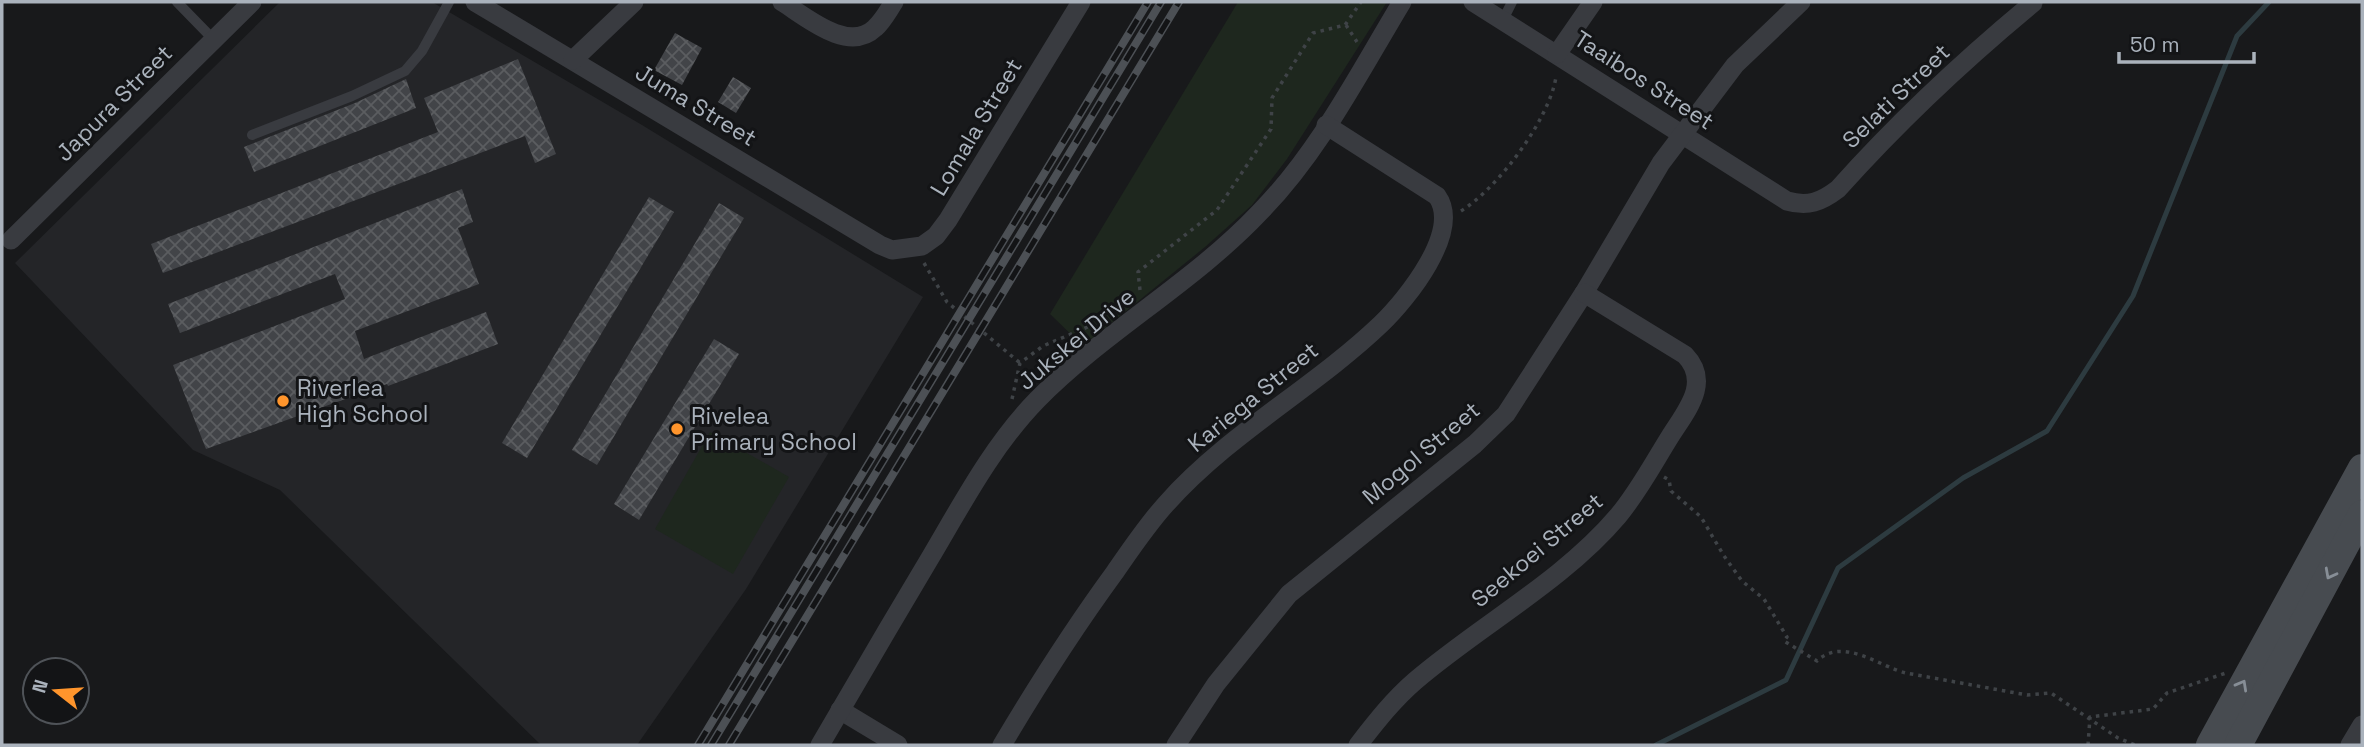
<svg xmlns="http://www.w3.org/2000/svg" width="2364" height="747" font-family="'Space Grotesk',sans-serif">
	<defs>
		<pattern id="building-cross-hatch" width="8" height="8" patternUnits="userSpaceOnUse" patternTransform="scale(1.75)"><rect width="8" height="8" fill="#424448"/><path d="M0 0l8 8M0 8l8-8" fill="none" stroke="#5b5d60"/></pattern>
	</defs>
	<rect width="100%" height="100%" fill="#18191b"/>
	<!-- built -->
	<polygon fill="#242528" points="280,2 432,2 642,125 923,297 746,589 637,745 541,745 280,490 193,450 15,263"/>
	<!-- green -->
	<g fill="#1e271e">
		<polygon points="1238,2 1387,2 1287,159 1252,205 1205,247 1083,346 1050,314"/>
		<polygon points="710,432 789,477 733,574 655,529"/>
	</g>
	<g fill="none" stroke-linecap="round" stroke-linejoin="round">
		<!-- stream -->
		<polyline stroke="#2d3b40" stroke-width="5" points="1656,745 1786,680 1838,568 1963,478 2047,431 2133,296 2237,36 2269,2"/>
	</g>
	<!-- building -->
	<g fill="url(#building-cross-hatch)">
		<polygon points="675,33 702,48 682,85 654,70"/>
		<polygon points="518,59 556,154 535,163 525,136 163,273 151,244 438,132 424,98"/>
		<polygon points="733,77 751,88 736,113 718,102"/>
		<polygon points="406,79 416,108 254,172 244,147 355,103"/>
		<polygon points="462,189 473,222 458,228 479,284 355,331 364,359 486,312 498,344 388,386 387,384 206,449 173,365 345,299 335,274 180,333 168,304"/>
		<polygon points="649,197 674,212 527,458 502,443"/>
		<polygon points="719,203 744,218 597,465 572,450"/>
		<polygon points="714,339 739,354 639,520 614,504"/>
	</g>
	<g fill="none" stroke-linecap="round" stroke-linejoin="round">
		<!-- path -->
		<g stroke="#3f4347" stroke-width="3.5" stroke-dasharray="3.5 5" stroke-linecap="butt">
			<polyline points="1346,25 1357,42"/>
			<path d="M 1461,211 C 1498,188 1549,120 1556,77"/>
			<polyline points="924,263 947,302 1020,363"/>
			<polyline points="1140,290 1138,272 1217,210 1271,129 1272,98 1313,33 1345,25 1361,2"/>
			<polyline points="1012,399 1020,363 1043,346 1090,326 1095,327"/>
			<path d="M 1664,477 L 1669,480 L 1671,491 L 1701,517 L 1724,556 L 1742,581 L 1764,599 L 1787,637 L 1784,641 L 1817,661 C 1843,636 1880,667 1906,673 L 2027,695 L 2051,693 L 2118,738 L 2135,745"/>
			<polyline points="2088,745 2090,717 2153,709 2167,693 2226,673"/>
		</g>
		<!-- service -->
		<g stroke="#393b40" stroke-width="10">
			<polyline points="177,2 213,39"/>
			<polyline points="1503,20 1512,2"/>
			<polyline points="252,135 352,96 405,71 422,51 449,2"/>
		</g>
		<!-- minor -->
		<g stroke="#393b40" stroke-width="19">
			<polyline points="475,2 880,245 892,250 922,246 936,236 948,220 1081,2"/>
			<path d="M 782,2 C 805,16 848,54 875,28 C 883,21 888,11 894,2"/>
			<path d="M 1473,2 L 1787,201 C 1808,207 1821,202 1838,189 C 1898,122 1964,60 2033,3"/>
			<polyline points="1557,54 1593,2"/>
			<polyline points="573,60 634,2"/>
			<polyline points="11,240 252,2"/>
			<polyline points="840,710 898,745"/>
			<path d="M 820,745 C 856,683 893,620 930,558 C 962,504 993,445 1037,400 C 1105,331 1193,283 1260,212 C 1319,152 1359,73 1402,2"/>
			<path d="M 1002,745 C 1037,686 1074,628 1115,572 C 1131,549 1147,525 1166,504 C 1228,434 1314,388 1381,324 C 1407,299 1462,231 1437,196 L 1326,125"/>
			<polyline points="1176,745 1216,684 1289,594 1475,444 1506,414 1584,293 1661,163 1735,65 1801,2"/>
			<path d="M 1358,745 C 1376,722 1393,700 1415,681 C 1479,626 1563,581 1618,516 C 1639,491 1654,462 1671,435 C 1687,410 1711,382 1685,355 L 1584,293"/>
			<polyline points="2350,745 2362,725"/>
		</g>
		<!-- secondary -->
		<g stroke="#474b50" stroke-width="28">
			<polyline points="2210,745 2362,468"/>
			<polyline points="2238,745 2362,514"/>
		</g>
		<!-- rail casing -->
		<g stroke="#4c5055" stroke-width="8">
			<g id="rail">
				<polyline points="698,745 1148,2"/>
				<polyline points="711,745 1161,2"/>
				<polyline points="729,745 1179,2"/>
			</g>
		</g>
		<!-- rail -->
		<use href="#rail" stroke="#131416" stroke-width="5" stroke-dasharray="16" stroke-linecap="butt"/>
	</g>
	<!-- one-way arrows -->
	<defs><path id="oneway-chevron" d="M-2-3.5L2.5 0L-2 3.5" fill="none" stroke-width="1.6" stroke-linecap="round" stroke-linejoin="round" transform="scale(1.75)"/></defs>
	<g stroke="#878e96">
		<use href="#oneway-chevron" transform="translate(2330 574) rotate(118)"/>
		<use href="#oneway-chevron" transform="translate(2242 685) rotate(-61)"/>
	</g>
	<!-- markers -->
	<g fill="#ff952c" stroke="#131416" stroke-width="2.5">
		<circle cx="283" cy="401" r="7"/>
		<circle cx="677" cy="429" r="7"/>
	</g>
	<g text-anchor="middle" stroke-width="6" stroke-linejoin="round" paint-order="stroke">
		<!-- street labels -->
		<g font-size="23" fill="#aab2bc" stroke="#131416">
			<text transform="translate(1644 80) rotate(33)" y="8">Taaibos Street</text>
			<text transform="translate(1896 96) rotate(-44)" y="8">Selati Street</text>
			<text transform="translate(114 103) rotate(-45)" y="8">Japura Street</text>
			<text transform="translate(696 105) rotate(31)" y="8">Juma Street</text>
			<text transform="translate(976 127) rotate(-59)" y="8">Lomala Street</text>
			<text transform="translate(1076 339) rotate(-40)" y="8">Jukskei Drive</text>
			<text transform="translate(1253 397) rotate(-39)" y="8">Kariega Street</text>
			<text transform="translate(1421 453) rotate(-40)" y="8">Mogol Street</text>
			<text transform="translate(1537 550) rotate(-40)" y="8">Seekoei Street</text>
		</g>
		<!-- poi labels -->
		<g font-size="23" fill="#aab2bc" stroke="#131416" text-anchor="start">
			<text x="297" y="396">Riverlea<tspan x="297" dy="26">High School</tspan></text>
			<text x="691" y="424">Rivelea<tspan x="691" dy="26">Primary School</tspan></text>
		</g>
	</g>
	<!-- border -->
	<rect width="2364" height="747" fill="none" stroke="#aab2bc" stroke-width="7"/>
	<!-- north arrow -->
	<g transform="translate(56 691) rotate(287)"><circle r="33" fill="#131416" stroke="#4f5358" stroke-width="2"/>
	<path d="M0-5L12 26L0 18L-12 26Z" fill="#ff952c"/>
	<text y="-10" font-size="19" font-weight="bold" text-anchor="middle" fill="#aab2bc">N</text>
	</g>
	<!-- scale -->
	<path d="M2119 52v10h135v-10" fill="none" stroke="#aab2bc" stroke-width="3.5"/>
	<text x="2130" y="52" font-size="21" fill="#aab2bc" stroke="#131416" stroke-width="5" paint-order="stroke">50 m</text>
</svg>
